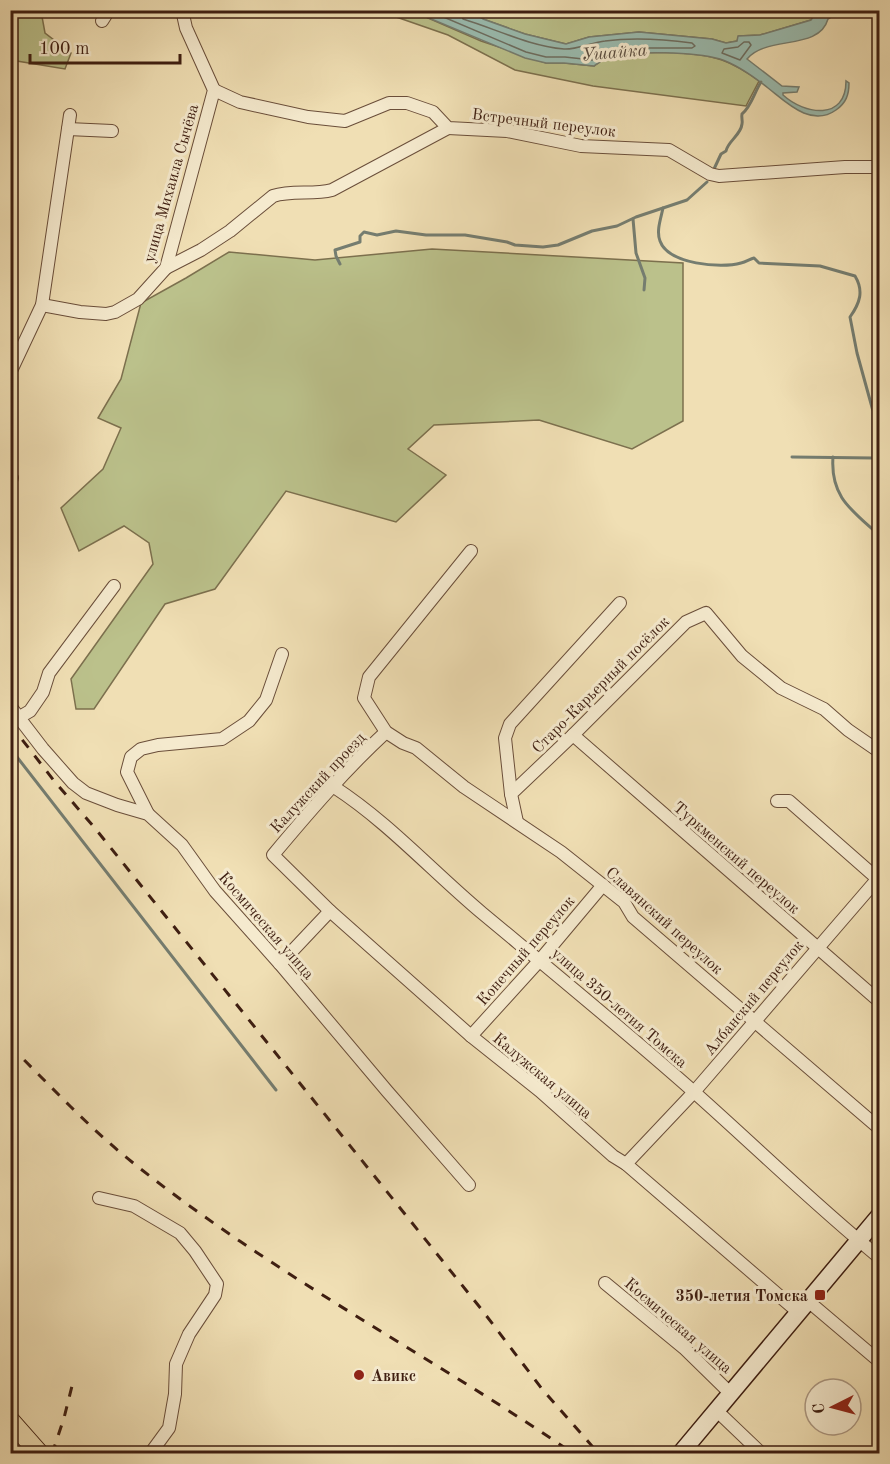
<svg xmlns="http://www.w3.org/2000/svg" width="890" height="1464" font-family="'Old Standard TT',serif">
	<rect width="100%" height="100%" fill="#f0dfb4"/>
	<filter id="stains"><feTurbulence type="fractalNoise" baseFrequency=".00333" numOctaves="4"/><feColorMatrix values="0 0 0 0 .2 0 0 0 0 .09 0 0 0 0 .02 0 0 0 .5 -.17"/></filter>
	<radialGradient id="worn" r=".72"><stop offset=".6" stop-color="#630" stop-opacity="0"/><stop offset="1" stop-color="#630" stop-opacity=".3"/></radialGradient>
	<!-- green -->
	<g fill="#bbc18b" stroke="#7c704e" stroke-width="1.5">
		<polygon points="10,11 41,11 45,33 71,53 65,69 11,60"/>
		<path d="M 379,11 L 412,11 L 481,41 L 546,63 L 564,63 L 594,66 C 599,63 604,58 610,57 C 636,50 696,51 722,60 C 736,65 747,72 759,81 L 746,106 L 593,86 L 515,70 L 448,35 Z"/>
		<polygon points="459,11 817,11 811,20 760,35 739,36 737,41 726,43 712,39 639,32 589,37 566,44 525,34 483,19 477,15"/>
		<polygon points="432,249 683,263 683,421 632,449 539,420 434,425 408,449 446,475 396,522 286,491 215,589 165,604 94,709 76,709 71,679 153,564 149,543 124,526 79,551 61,508 103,469 121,428 98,418 121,379 141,303 186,278 229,252 315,260"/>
	</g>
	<!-- water -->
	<path fill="#9abcb0" stroke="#757d70" stroke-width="1.5" d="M 412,11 C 434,10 465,6 483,19 L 525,34 L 566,44 L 589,37 L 639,32 L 712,39 L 726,43 L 737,41 L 738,36 L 760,35 L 811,20 L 817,11 L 879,11 L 880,15 L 839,12 L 828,19 C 819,51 767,35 747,59 L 782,86 L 799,87 L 797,92 L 783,93 L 783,95 C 805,115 846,121 846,81 L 849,83 C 849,95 846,103 836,110 C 811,128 786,102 768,88 C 753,76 738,65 720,59 C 694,52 636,50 610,57 C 604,58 599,63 594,66 L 564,63 L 546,63 L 525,58 Z"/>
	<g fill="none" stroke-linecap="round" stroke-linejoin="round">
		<!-- shore -->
		<g stroke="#6c6d60" stroke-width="1.5">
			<path d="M 427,10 L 526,52 L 546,57 L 565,57 L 592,60 L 605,52 L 625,48 L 692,48 L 695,46 L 692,43 C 662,39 635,37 605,41 C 593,42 575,50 564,49 C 529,46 496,29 463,19 L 460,10"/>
			<polygon points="744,42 749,42 751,45 740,60 722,53 724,49 738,47"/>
		</g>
		<!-- stream -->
		<g stroke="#757d70" stroke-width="3">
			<path d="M 714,169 L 721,154 L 726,151 C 728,141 741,135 742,124 C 743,121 741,118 742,114 C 751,107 754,93 761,82"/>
			<path d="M 663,208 C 661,218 656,231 660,241 C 668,264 721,269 741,263 C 746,262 750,259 754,258 L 759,263 L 820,266 L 855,276 C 864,291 860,303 850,317 L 857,353 L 873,411 L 873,458 L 792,457"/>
			<polyline points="633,219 636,253 645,278 644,290"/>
			<polyline points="340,264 336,256 335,250 360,242 360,236 364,232 377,235 396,231 426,235 465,235 507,242 515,245 543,247 558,245 592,231 617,226 636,217 687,200 707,182"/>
			<path d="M 833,457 C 830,498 853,511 880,536"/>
			<polyline points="10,748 276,1090"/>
		</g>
		<!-- street casing -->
		<g stroke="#6a4e3a" stroke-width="14">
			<g id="street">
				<polyline points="102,21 109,10"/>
				<polyline points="214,90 240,102 308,117 345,121 389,103 407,103 433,112 448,128 507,131 581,146 669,150 710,174 719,176 845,167 880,167"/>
				<polyline points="68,129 112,131"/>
				<path d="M 166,268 L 201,250 L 230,231 L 273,196 C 292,190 313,195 332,190 L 448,128"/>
				<polyline points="42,305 80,312 106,314 115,312 138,299 166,268 214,90 186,28 182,10"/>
				<polyline points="10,373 42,305 70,115"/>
				<polyline points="10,477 12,478"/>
				<polyline points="471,551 369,677 364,698 386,732 403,743 416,748 464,787 561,852 624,902 633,917 880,1129"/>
				<polyline points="10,706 43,749 73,783 86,793 117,805 148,814 182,845 215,891 280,964 387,1091 469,1185"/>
				<polyline points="18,718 30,711 43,692 49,673 114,586"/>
				<path d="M 386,732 C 345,770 309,812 273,855 L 330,911 L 471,1036 L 540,1091 L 613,1156 L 626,1164 L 798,1312"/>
				<polyline points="573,735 880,1002"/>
				<path d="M 334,787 C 388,822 432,871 482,913 C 553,972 624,1030 694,1092 C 756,1147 815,1205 880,1258"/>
				<polyline points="511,794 505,738 510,724 620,603"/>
				<polyline points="777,801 789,801 880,881"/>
				<polyline points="148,814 127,772 131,757 141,749 158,745 222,739 249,721 266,700 282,654"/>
				<polyline points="517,822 511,794 573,735 686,622 706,613 742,656 781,688 824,709 848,730 880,752"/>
				<polyline points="280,964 330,911"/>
				<polyline points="471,1036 540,960 603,885"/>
				<polyline points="626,1164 694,1092 880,876"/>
				<polyline points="99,1198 134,1206 180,1233 195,1251 217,1284 215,1295 189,1334 176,1364 175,1394 169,1428 150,1454"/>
				<polyline points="605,1283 684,1348 730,1393"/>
				<polyline points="808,1301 880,1362"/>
				<polyline points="716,1410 762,1454"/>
			</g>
		</g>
		<!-- secondary casing -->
		<g stroke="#3e1e11" stroke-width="19">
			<polyline id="secondary" points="680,1454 880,1215"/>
		</g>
		<!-- primary casing -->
		<g stroke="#3e1e11" stroke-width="20">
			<polyline id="primary" points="10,1420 40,1454"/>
		</g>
		<!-- street -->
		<use href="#street" stroke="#f5eace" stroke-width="12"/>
		<!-- secondary -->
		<use href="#secondary" stroke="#f5eace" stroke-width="16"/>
		<!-- primary -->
		<use href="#primary" stroke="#f0dfb4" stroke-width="18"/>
		<!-- rail -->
		<g stroke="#3e1e11" stroke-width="3" stroke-dasharray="10 10" stroke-linecap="butt">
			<polyline points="10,724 55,782 94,827 482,1310 542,1389 599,1454"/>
			<path d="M 10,1046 C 50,1085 88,1127 132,1162 C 270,1273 428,1354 574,1454"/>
			<polyline points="52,1454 64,1418 74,1378"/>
		</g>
	</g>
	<!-- markers -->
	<g fill="#8f2418" stroke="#f5eace" stroke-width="2">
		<rect x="814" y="1289" width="12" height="12" rx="3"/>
		<circle cx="359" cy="1375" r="6"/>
	</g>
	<g text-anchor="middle" stroke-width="6" stroke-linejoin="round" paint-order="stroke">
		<!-- street labels -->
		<g font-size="16" fill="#3e1e11" stroke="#f5eace">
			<text transform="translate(544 122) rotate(7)" y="6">Встречный переулок</text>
			<text transform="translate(170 183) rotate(-74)" y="6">улица Михаила Сычёва</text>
			<text transform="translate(600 684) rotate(-45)" y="6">Старо-Карьерный посёлок</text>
			<text transform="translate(317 782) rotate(-47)" y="6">Калужский проезд</text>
			<text transform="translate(737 857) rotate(41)" y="6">Туркменский переулок</text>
			<text transform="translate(665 920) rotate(42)" y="6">Славянский переулок</text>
			<text transform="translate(267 925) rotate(49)" y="6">Космическая улица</text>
			<text transform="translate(525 950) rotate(-49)" y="6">Конечный переулок</text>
			<text transform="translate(753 997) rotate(-50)" y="6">Албанский переулок</text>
			<text transform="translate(620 1007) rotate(41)" y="6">улица 350-летия Томска</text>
			<text transform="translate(543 1075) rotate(40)" y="6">Калужская улица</text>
			<text transform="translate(679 1325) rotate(41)" y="6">Космическая улица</text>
		</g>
		<!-- poi labels -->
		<g font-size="16" font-weight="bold" fill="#3e1e11" stroke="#f5eace" text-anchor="end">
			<text x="808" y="1301">350-летия Томска</text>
			<text x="371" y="1381" text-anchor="start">Авикс</text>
		</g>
		<!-- water labels -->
		<g font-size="18" font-style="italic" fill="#5a4d41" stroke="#f5eace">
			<text transform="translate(614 52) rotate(-5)" y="6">Ушайка</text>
		</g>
	</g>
	<!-- margin -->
	<rect width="890" height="1464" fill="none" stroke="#f0dfb4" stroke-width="36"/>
	<rect x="12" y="12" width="866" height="1440" fill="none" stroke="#3e1e11" stroke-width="3"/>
	<rect x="18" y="18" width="854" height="1428" fill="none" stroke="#3e1e11" stroke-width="1.5"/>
	<!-- north arrow -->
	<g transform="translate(833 1407) rotate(264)"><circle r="28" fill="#f5eace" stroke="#ac9882" stroke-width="1.5"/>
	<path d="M0-4.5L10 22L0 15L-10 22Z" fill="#8f2418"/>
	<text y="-9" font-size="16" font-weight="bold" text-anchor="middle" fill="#3e1e11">С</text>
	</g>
	<!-- scale -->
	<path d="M30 54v9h150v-9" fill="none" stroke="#3e1e11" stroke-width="3"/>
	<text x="39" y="54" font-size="18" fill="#3e1e11" stroke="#f5eace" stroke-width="4.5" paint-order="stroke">100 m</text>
	<rect width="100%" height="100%" filter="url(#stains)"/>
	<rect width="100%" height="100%" fill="url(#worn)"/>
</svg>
